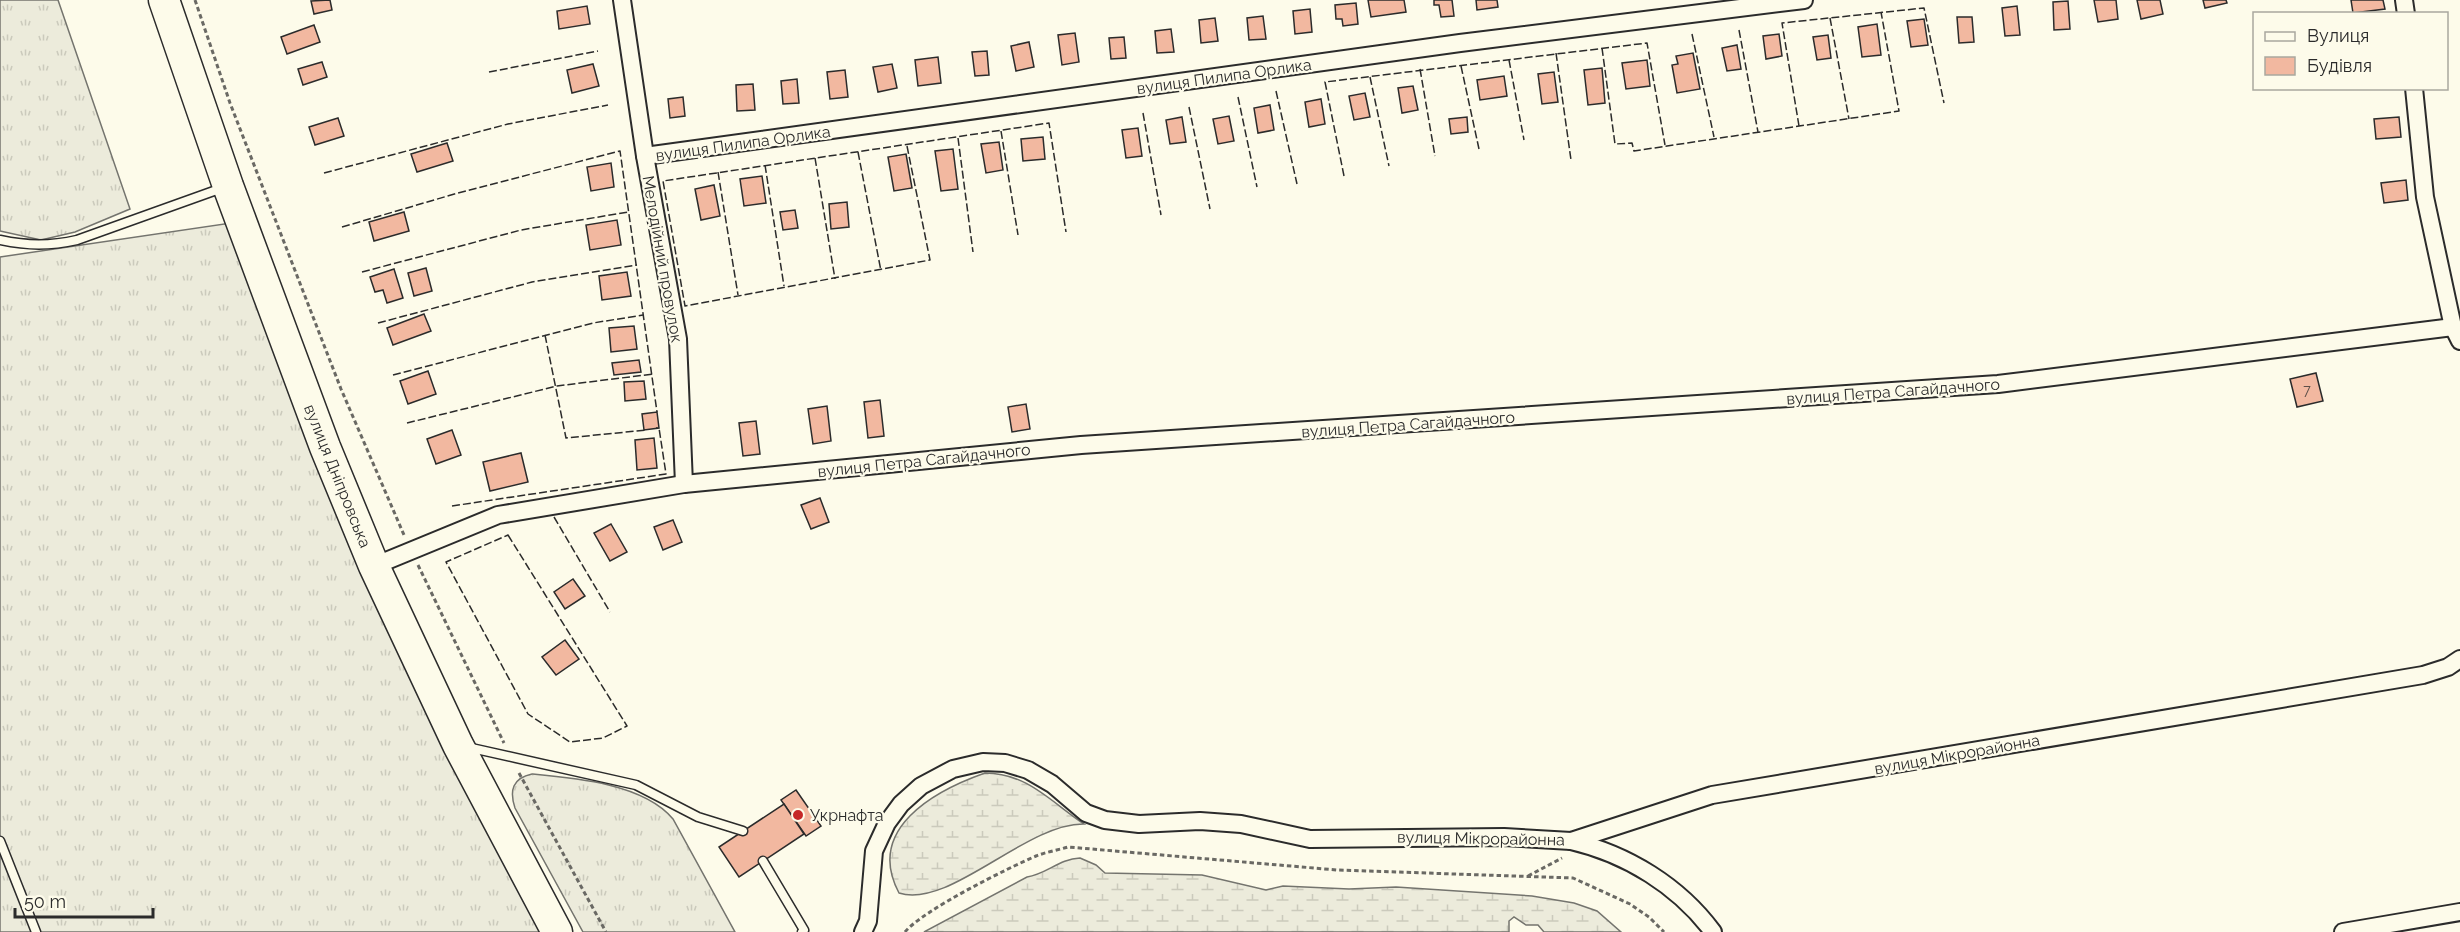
<svg xmlns="http://www.w3.org/2000/svg" width="2460" height="932" font-family="Raleway,sans-serif">
	<defs>
		<pattern id="grass-tufts" width="24" height="20" patternUnits="userSpaceOnUse" patternTransform="scale(1.5)"><rect width="24" height="20" fill="#ecebdb"/><path d="M3 7l-1-3M5 7V3M7 7l1-3M15 17l-1-3M17 17v-4M19 17l1-3" fill="none" stroke="#cbcabc"/></pattern>
		<pattern id="wetland-marsh" width="20" height="14" patternUnits="userSpaceOnUse" patternTransform="scale(1.5)"><rect width="20" height="14" fill="#ecebdb"/><path d="M1 5h8M5 5V1M11 12h8M15 12V8" fill="none" stroke="#cbcabc"/></pattern>
	</defs>
	<rect width="100%" height="100%" fill="#fdfbea"/>
	<!-- grass -->
	<g fill="url(#grass-tufts)" stroke="#74746e" stroke-width="1.5">
		<polygon points="0,0 58,0 130,209 75,232 41,240 0,231"/>
		<polygon points="231,223 549,932 0,932 0,257"/>
		<path d="M 532,774 C 576,778 644,784 673,819 L 735,932 L 583,932 L 515,808 C 509,790 513,778 532,774 Z"/>
	</g>
	<!-- wetland -->
	<g fill="url(#wetland-marsh)" stroke="#74746e" stroke-width="1.5">
		<path d="M 985,773 C 1027,773 1051,802 1084,824 C 1026,823 950,909 899,893 C 865,829 934,791 985,773 Z"/>
		<path d="M 1080,858 L 1096,865 L 1105,873 L 1202,875 L 1266,890 L 1283,886 L 1349,889 L 1396,887 L 1532,896 L 1574,903 L 1597,911 L 1621,932 L 1544,932 L 1538,925 L 1526,925 L 1514,917 L 1509,921 L 1509,932 L 924,932 L 1027,877 C 1047,874 1059,859 1080,858 Z"/>
	</g>
	<!-- building -->
	<g fill="#f2b8a0" stroke="#2b2b2b" stroke-width="1.5">
		<polygon points="330,0 332,10 314,14 311,1"/>
		<polygon points="1368,0 1404,0 1406,12 1371,17"/>
		<polygon points="1434,0 1452,0 1454,16 1441,17 1439,5 1434,5"/>
		<polygon points="1476,0 1497,0 1498,7 1477,10"/>
		<polygon points="2094,0 2116,0 2118,19 2098,22"/>
		<polygon points="2137,0 2160,0 2163,14 2141,19"/>
		<polygon points="2203,0 2226,0 2227,3 2205,8"/>
		<polygon points="2351,0 2383,0 2385,9 2353,13"/>
		<polygon points="2068,1 2070,29 2054,30 2053,2"/>
		<polygon points="1356,3 1358,24 1343,26 1342,19 1336,19 1335,5"/>
		<polygon points="587,6 590,24 559,29 557,11"/>
		<polygon points="2017,6 2020,35 2005,36 2002,8"/>
		<polygon points="1310,9 1312,32 1295,34 1293,11"/>
		<polygon points="1263,16 1266,39 1249,40 1247,18"/>
		<polygon points="1957,17 1972,17 1974,42 1959,43"/>
		<polygon points="1215,18 1218,41 1201,43 1199,20"/>
		<polygon points="1924,19 1928,45 1911,47 1907,21"/>
		<polygon points="1877,24 1881,55 1862,57 1858,27"/>
		<polygon points="314,25 320,42 287,54 281,37"/>
		<polygon points="1171,29 1174,52 1157,53 1155,31"/>
		<polygon points="1075,33 1079,62 1062,65 1058,35"/>
		<polygon points="1779,34 1782,56 1766,59 1763,36"/>
		<polygon points="1828,35 1831,58 1817,60 1813,37"/>
		<polygon points="1124,37 1126,58 1111,59 1109,38"/>
		<polygon points="1029,42 1034,67 1016,71 1011,46"/>
		<polygon points="1737,45 1741,69 1727,71 1722,48"/>
		<polygon points="987,51 989,75 975,76 972,52"/>
		<polygon points="1693,53 1700,89 1677,93 1672,65 1678,64 1676,56"/>
		<polygon points="938,57 941,83 918,86 915,60"/>
		<polygon points="1647,60 1650,86 1626,89 1622,63"/>
		<polygon points="322,62 327,77 303,85 298,69"/>
		<polygon points="593,64 599,86 572,93 567,70"/>
		<polygon points="892,64 897,88 878,92 873,67"/>
		<polygon points="1602,68 1605,103 1588,105 1584,70"/>
		<polygon points="845,70 848,97 830,99 827,72"/>
		<polygon points="1554,72 1558,102 1542,104 1538,74"/>
		<polygon points="1504,76 1507,96 1480,100 1477,80"/>
		<polygon points="797,79 799,103 783,104 781,81"/>
		<polygon points="753,84 755,110 737,111 736,85"/>
		<polygon points="1413,86 1418,110 1402,113 1398,88"/>
		<polygon points="1365,93 1370,117 1354,120 1349,96"/>
		<polygon points="683,97 685,116 670,118 668,99"/>
		<polygon points="1321,99 1325,124 1309,127 1305,102"/>
		<polygon points="1270,105 1274,130 1258,133 1254,108"/>
		<polygon points="1229,116 1234,141 1218,144 1213,119"/>
		<polygon points="1182,117 1186,142 1170,144 1166,120"/>
		<polygon points="1467,117 1468,132 1451,134 1449,119"/>
		<polygon points="2399,117 2401,137 2376,139 2374,119"/>
		<polygon points="338,118 344,136 315,145 309,127"/>
		<polygon points="1138,128 1142,156 1126,158 1122,130"/>
		<polygon points="1043,137 1045,159 1023,161 1021,139"/>
		<polygon points="999,142 1003,170 986,173 981,144"/>
		<polygon points="447,143 453,161 417,172 411,154"/>
		<polygon points="953,149 958,189 941,191 935,151"/>
		<polygon points="906,154 912,188 894,191 888,157"/>
		<polygon points="611,163 614,187 591,191 587,167"/>
		<polygon points="762,176 766,203 744,206 740,179"/>
		<polygon points="2406,180 2408,200 2384,203 2381,183"/>
		<polygon points="714,185 720,216 701,220 695,189"/>
		<polygon points="847,202 849,227 831,229 829,204"/>
		<polygon points="795,210 798,228 783,230 780,212"/>
		<polygon points="404,212 409,231 374,241 369,222"/>
		<polygon points="617,220 621,245 590,250 586,225"/>
		<polygon points="426,268 432,291 414,296 408,273"/>
		<polygon points="394,269 403,298 387,303 383,290 375,292 370,277"/>
		<polygon points="627,272 631,296 602,300 599,276"/>
		<polygon points="424,314 431,331 393,345 387,328"/>
		<polygon points="634,326 637,349 611,352 609,328"/>
		<polygon points="639,360 641,372 614,375 612,363"/>
		<polygon points="428,371 436,394 408,404 400,381"/>
		<polygon points="2316,373 2323,401 2297,407 2290,379"/>
		<polygon points="644,381 646,399 625,401 624,382"/>
		<polygon points="880,400 884,436 868,438 864,402"/>
		<polygon points="1026,404 1030,429 1012,432 1008,407"/>
		<polygon points="827,406 831,441 813,444 808,409"/>
		<polygon points="657,412 659,428 644,430 642,414"/>
		<polygon points="756,421 760,454 743,456 739,423"/>
		<polygon points="452,430 461,455 436,464 427,439"/>
		<polygon points="654,438 657,468 637,470 635,440"/>
		<polygon points="521,453 528,482 490,491 483,462"/>
		<polygon points="820,498 829,522 811,529 801,505"/>
		<polygon points="673,520 682,542 663,550 654,527"/>
		<polygon points="611,524 627,552 610,561 594,533"/>
		<polygon points="573,579 585,596 565,609 554,592"/>
		<polygon points="565,640 579,659 556,675 542,657"/>
		<polygon points="796,790 821,826 806,836 781,800"/>
		<polygon points="784,804 804,834 739,877 719,847"/>
	</g>
	<g fill="none" stroke-linecap="round" stroke-linejoin="round">
		<!-- lane casing -->
		<g stroke="#2b2b2b" stroke-width="11">
			<g id="lane">
				<path d="M 0,240 C 28,246 50,246 77,240 L 225,187"/>
				<polyline points="467,747 636,785 698,817 743,831"/>
				<polyline points="0,841 36,932"/>
				<polyline points="763,861 804,930 802,932"/>
			</g>
		</g>
		<!-- street casing -->
		<g stroke="#2b2b2b" stroke-width="20">
			<g id="street">
				<polyline points="622,0 645,156 678,339 684,484"/>
				<polyline points="2404,0 2406,14"/>
				<polyline points="2414,88 2425,197 2453,327 2460,341"/>
				<polyline points="645,156 1460,43 1804,0"/>
				<polyline points="374,566 498,515 684,484 1081,445 1998,384 2453,327"/>
				<path d="M 1571,841 C 1627,854 1679,886 1713,932"/>
				<polyline points="863,932 868,921 874,851 887,823 901,804 921,786 953,769 983,762 1005,763 1028,770 1052,784 1086,813 1105,820 1139,824 1200,821 1241,824 1310,839 1504,837 1571,841 1712,795 2423,675 2448,667 2460,659"/>
				<polyline points="2343,932 2460,912"/>
			</g>
		</g>
		<!-- highway casing -->
		<g stroke="#2b2b2b" stroke-width="33">
			<polyline id="highway" points="164,0 228,186 325,447 374,566 458,745 557,932"/>
		</g>
		<!-- path -->
		<g stroke="#6a6964" stroke-width="3" stroke-dasharray="4.5 3" stroke-linecap="butt">
			<polyline points="195,0 230,103 341,389 404,535"/>
			<polyline points="418,565 504,743"/>
			<polyline points="519,773 606,932"/>
			<polyline points="1528,876 1562,858"/>
			<path d="M 905,932 C 923,910 1008,868 1036,856 C 1046,852 1058,850 1068,847 L 1337,870 L 1573,878 L 1630,904 L 1649,917 L 1664,932"/>
		</g>
		<!-- lane -->
		<use href="#lane" stroke="#fdfbea" stroke-width="8"/>
		<!-- street -->
		<use href="#street" stroke="#fdfbea" stroke-width="16"/>
		<!-- highway -->
		<use href="#highway" stroke="#fdfbea" stroke-width="30"/>
		<!-- fence -->
		<g stroke="#2b2b2b" stroke-width="1.5" stroke-dasharray="8 3" stroke-linecap="butt">
			<polyline points="1830,18 1849,119"/>
			<polyline points="1739,30 1758,132"/>
			<polyline points="1692,34 1714,137"/>
			<polyline points="1602,48 1615,144 1632,143 1634,151 1899,111 1881,12"/>
			<polyline points="1556,53 1571,160"/>
			<polyline points="1509,60 1524,140"/>
			<polyline points="1461,66 1479,149"/>
			<polyline points="1420,69 1435,156"/>
			<polyline points="489,72 598,51"/>
			<polyline points="1370,77 1389,166"/>
			<polyline points="1276,91 1297,184"/>
			<polyline points="1238,97 1257,187"/>
			<polyline points="1189,107 1210,209"/>
			<polyline points="1143,113 1161,215"/>
			<polyline points="1799,126 1782,23 1924,8 1944,103"/>
			<polyline points="1001,131 1018,235"/>
			<polyline points="958,138 973,252"/>
			<polyline points="907,146 930,260 685,306 663,181 1049,123 1066,232"/>
			<polyline points="858,152 881,271"/>
			<polyline points="815,158 835,279"/>
			<polyline points="765,165 784,286"/>
			<polyline points="718,172 738,295"/>
			<polyline points="324,173 508,124 608,105"/>
			<polyline points="1344,176 1325,82 1647,43 1665,145"/>
			<polyline points="342,227 458,193 620,151 657,412"/>
			<polyline points="362,272 521,230 628,212"/>
			<polyline points="378,323 532,282 637,265"/>
			<polyline points="545,335 566,438 647,430"/>
			<polyline points="393,375 593,323 643,315"/>
			<polyline points="407,423 557,386 653,374"/>
			<polyline points="452,506 666,474 659,428 656,428"/>
			<polyline points="554,517 610,612"/>
			<polygon points="508,535 627,726 603,738 570,742 528,714 446,562"/>
		</g>
	</g>
	<!-- markers -->
	<circle fill="#c62828" stroke="#fdfbea" stroke-width="2" cx="798" cy="815" r="6"/>
	<g text-anchor="middle" stroke-width="4.5" stroke-linejoin="round" paint-order="stroke">
		<!-- number labels -->
		<g font-size="14" fill="#5d4e48">
			<text x="2307" y="395">7</text>
		</g>
		<!-- street labels -->
		<g font-size="16" fill="#2b2b2b" stroke="#fdfbea">
			<text transform="translate(1224 76) rotate(-8)" y="6">вулиця Пилипа Орлика</text>
			<text transform="translate(743 143) rotate(-8)" y="6">вулиця Пилипа Орлика</text>
			<text transform="translate(663 259) rotate(80)" y="6">Мелодійний провулок</text>
			<text transform="translate(1893 391) rotate(-4)" y="6">вулиця Петра Сагайдачного</text>
			<text transform="translate(1408 424) rotate(-4)" y="6">вулиця Петра Сагайдачного</text>
			<text transform="translate(924 460) rotate(-6)" y="6">вулиця Петра Сагайдачного</text>
			<text transform="translate(338 476) rotate(68)" y="6">вулиця Дніпровська</text>
			<text transform="translate(1957 754) rotate(-10)" y="6">вулиця Мікрорайонна</text>
			<text transform="translate(1481 838) rotate(1)" y="6">вулиця Мікрорайонна</text>
		</g>
		<!-- poi labels -->
		<g font-size="16" fill="#2b2b2b" stroke="#fdfbea" text-anchor="start">
			<text x="810" y="821">Укрнафта</text>
		</g>
	</g>
	<!-- legend -->
	<rect x="2253" y="12" width="195" height="78" fill="#fdfbea" stroke="#a9a89e" stroke-width="1.5"/>
	<rect x="2265" y="32" width="30" height="9" fill="#fdfbea" stroke="#a9a89e" stroke-width="1.5"/>
	<text x="2307" y="42" font-size="18" fill="#2b2b2b">Вулиця</text>
	<rect x="2265" y="57" width="30" height="18" fill="#f2b8a0" stroke="#a9a89e" stroke-width="1.5"/>
	<text x="2307" y="72" font-size="18" fill="#2b2b2b">Будівля</text>
	<!-- scale -->
	<path d="M15 908v9h138v-9" fill="none" stroke="#2b2b2b" stroke-width="3"/>
	<text x="24" y="908" font-size="18" fill="#2b2b2b" stroke="#fdfbea" stroke-width="4.5" paint-order="stroke">50 m</text>
</svg>
